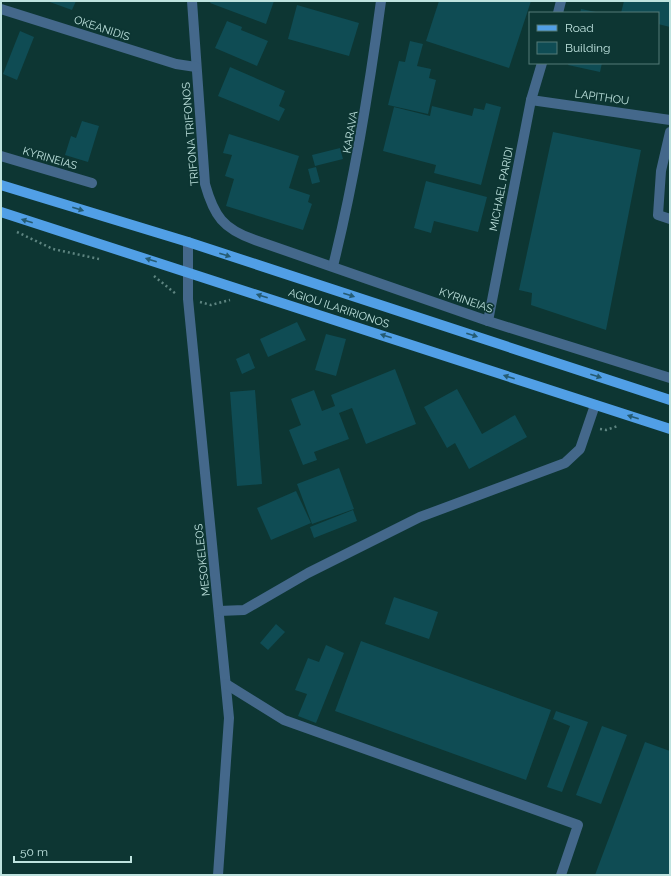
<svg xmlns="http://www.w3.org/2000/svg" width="671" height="876" font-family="Raleway,sans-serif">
	<rect width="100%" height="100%" fill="#0d3633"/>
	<!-- building -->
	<g fill="#0f4c54">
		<polygon points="47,1 76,1 72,10"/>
		<polygon points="211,1 274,1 266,24 210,3"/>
		<polygon points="439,1 531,1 509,68 426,41"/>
		<polygon points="624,1 670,1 670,27 658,24 658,13 621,13"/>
		<polygon points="297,5 359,23 349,56 288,39"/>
		<polygon points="581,9 596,12 596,13 580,13"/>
		<polygon points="227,21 242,27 241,30 268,41 257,66 215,48"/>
		<polygon points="20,31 34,37 17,80 3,74"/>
		<polygon points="410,41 423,44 417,66 431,69 429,78 436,80 428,114 388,105 399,61 405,62"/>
		<polygon points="569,63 602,63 600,72 568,65"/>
		<polygon points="230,67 285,91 279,106 285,109 279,121 218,96"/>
		<polygon points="486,103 501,107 481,185 434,173 436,165 383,151 394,107 430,116 432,106 472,116 474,108 484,110"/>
		<polygon points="82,121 99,126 88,162 65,155 71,136 76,138"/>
		<polygon points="553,132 641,150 606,330 531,305 532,293 519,290"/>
		<polygon points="229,134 299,156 289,188 310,195 308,202 312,204 303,230 226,206 234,179 225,176 232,155 223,153"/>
		<polygon points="340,148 343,159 315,166 312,155"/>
		<polygon points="316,167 320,182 312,184 308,169"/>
		<polygon points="426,181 487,197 478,232 434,221 431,233 414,228"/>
		<polygon points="297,322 306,340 268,357 260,339"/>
		<polygon points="326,334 346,339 336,376 315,370"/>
		<polygon points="249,353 255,368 242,374 236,359"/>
		<polygon points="395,369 416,424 366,444 352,408 339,413 349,439 314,452 317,460 303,465 289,430 301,425 291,399 314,390 322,411 335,406 331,395"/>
		<polygon points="457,389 482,434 515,415 527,437 469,469 455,443 447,448 424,407"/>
		<polygon points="255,390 262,484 237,486 230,392"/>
		<polygon points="339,468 354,509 312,524 297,484"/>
		<polygon points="296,491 311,523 271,540 257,508"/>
		<polygon points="353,510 357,521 314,538 310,527"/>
		<polygon points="394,597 438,612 429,639 385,624"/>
		<polygon points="276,624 285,632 268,650 260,643"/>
		<polygon points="361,641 551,710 526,780 335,711"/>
		<polygon points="326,645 344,653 316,723 298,716 307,694 295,690 308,658 319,662"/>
		<polygon points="556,711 588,722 562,792 547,787 570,726 553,719"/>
		<polygon points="602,726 627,735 601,804 576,795"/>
		<polygon points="645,742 670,751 670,875 595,875"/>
	</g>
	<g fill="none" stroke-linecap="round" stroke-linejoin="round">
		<!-- path -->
		<g stroke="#5e8581" stroke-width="2.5" stroke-dasharray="2 3" stroke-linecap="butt">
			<polyline points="17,232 53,249 99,259"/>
			<polyline points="154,276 176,294"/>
			<polyline points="200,302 211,305 230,300"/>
			<polyline points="600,429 606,430 618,426"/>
		</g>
		<!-- minor -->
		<g stroke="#44688b" stroke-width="10">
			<path d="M 192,1 L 205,184 C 214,216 223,229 255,240 L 488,321 L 670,378"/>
			<polyline points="1,9 176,64 196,67"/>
			<polyline points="558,13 561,1"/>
			<polyline points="531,100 670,120"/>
			<polyline points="670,132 661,171 658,215 670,219"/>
			<polyline points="1,156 92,183"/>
			<polyline points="188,242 188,299 229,718 218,875"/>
			<path d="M 333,266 C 355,178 369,91 381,1"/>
			<polyline points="488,321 531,100 542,63"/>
			<polyline points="219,611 244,610 308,573 420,517 565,463 580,449 595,405"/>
			<polyline points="226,684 284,720 578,825 561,875"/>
		</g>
		<!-- major -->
		<g stroke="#519fe6" stroke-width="10">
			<polyline points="1,185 188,242 670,400"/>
			<polyline points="1,212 670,429"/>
		</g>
	</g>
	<!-- one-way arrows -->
	<defs><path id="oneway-solid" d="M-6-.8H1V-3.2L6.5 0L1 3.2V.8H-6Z"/></defs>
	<g fill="#255b72">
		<use href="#oneway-solid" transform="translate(78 209) rotate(17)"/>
		<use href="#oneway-solid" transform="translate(27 221) rotate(-163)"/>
		<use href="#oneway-solid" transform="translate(225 255) rotate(18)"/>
		<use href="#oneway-solid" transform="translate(151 260) rotate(-163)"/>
		<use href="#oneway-solid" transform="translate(349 295) rotate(18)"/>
		<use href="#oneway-solid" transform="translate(262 296) rotate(-162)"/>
		<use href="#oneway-solid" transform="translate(472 335) rotate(18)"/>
		<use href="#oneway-solid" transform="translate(386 336) rotate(-162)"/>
		<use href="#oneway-solid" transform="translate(596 376) rotate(18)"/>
		<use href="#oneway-solid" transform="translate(509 377) rotate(-162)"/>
		<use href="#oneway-solid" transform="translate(633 417) rotate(-162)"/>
	</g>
	<g text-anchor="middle" stroke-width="3.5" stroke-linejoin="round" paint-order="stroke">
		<!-- street labels -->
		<g font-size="11" fill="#bfe3df" stroke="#0d3633">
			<text transform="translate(102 28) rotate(18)" y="4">OKEANIDIS</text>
			<text transform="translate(602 97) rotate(8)" y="4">LAPITHOU</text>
			<text transform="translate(350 132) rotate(-80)" y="4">KARAVA</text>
			<text transform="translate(190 134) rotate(-95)" y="4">TRIFONA TRIFONOS</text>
			<text transform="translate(50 158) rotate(16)" y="4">KYRINEIAS</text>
			<text transform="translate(501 189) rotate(-79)" y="4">MICHAEL PARIDI</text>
			<text transform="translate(466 300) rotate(19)" y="4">KYRINEIAS</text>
			<text transform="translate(339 308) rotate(18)" y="4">AGIOU ILARIRIONOS</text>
			<text transform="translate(202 560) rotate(-96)" y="4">MESOKELEOS</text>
		</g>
	</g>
	<!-- border -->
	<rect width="671" height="876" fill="none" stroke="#bfe3df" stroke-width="4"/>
	<!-- legend -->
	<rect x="529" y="12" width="130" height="52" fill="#0d3633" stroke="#547b78"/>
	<rect x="537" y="25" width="20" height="6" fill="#519fe6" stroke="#547b78"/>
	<text x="565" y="32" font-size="12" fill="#bfe3df">Road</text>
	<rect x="537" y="42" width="20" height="12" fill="#0f4c54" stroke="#547b78"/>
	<text x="565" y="52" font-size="12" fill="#bfe3df">Building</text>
	<!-- scale -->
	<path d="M14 856v6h117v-6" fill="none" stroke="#bfe3df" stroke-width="2"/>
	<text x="20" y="856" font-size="12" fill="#bfe3df" stroke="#0d3633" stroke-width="3" paint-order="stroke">50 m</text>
</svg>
